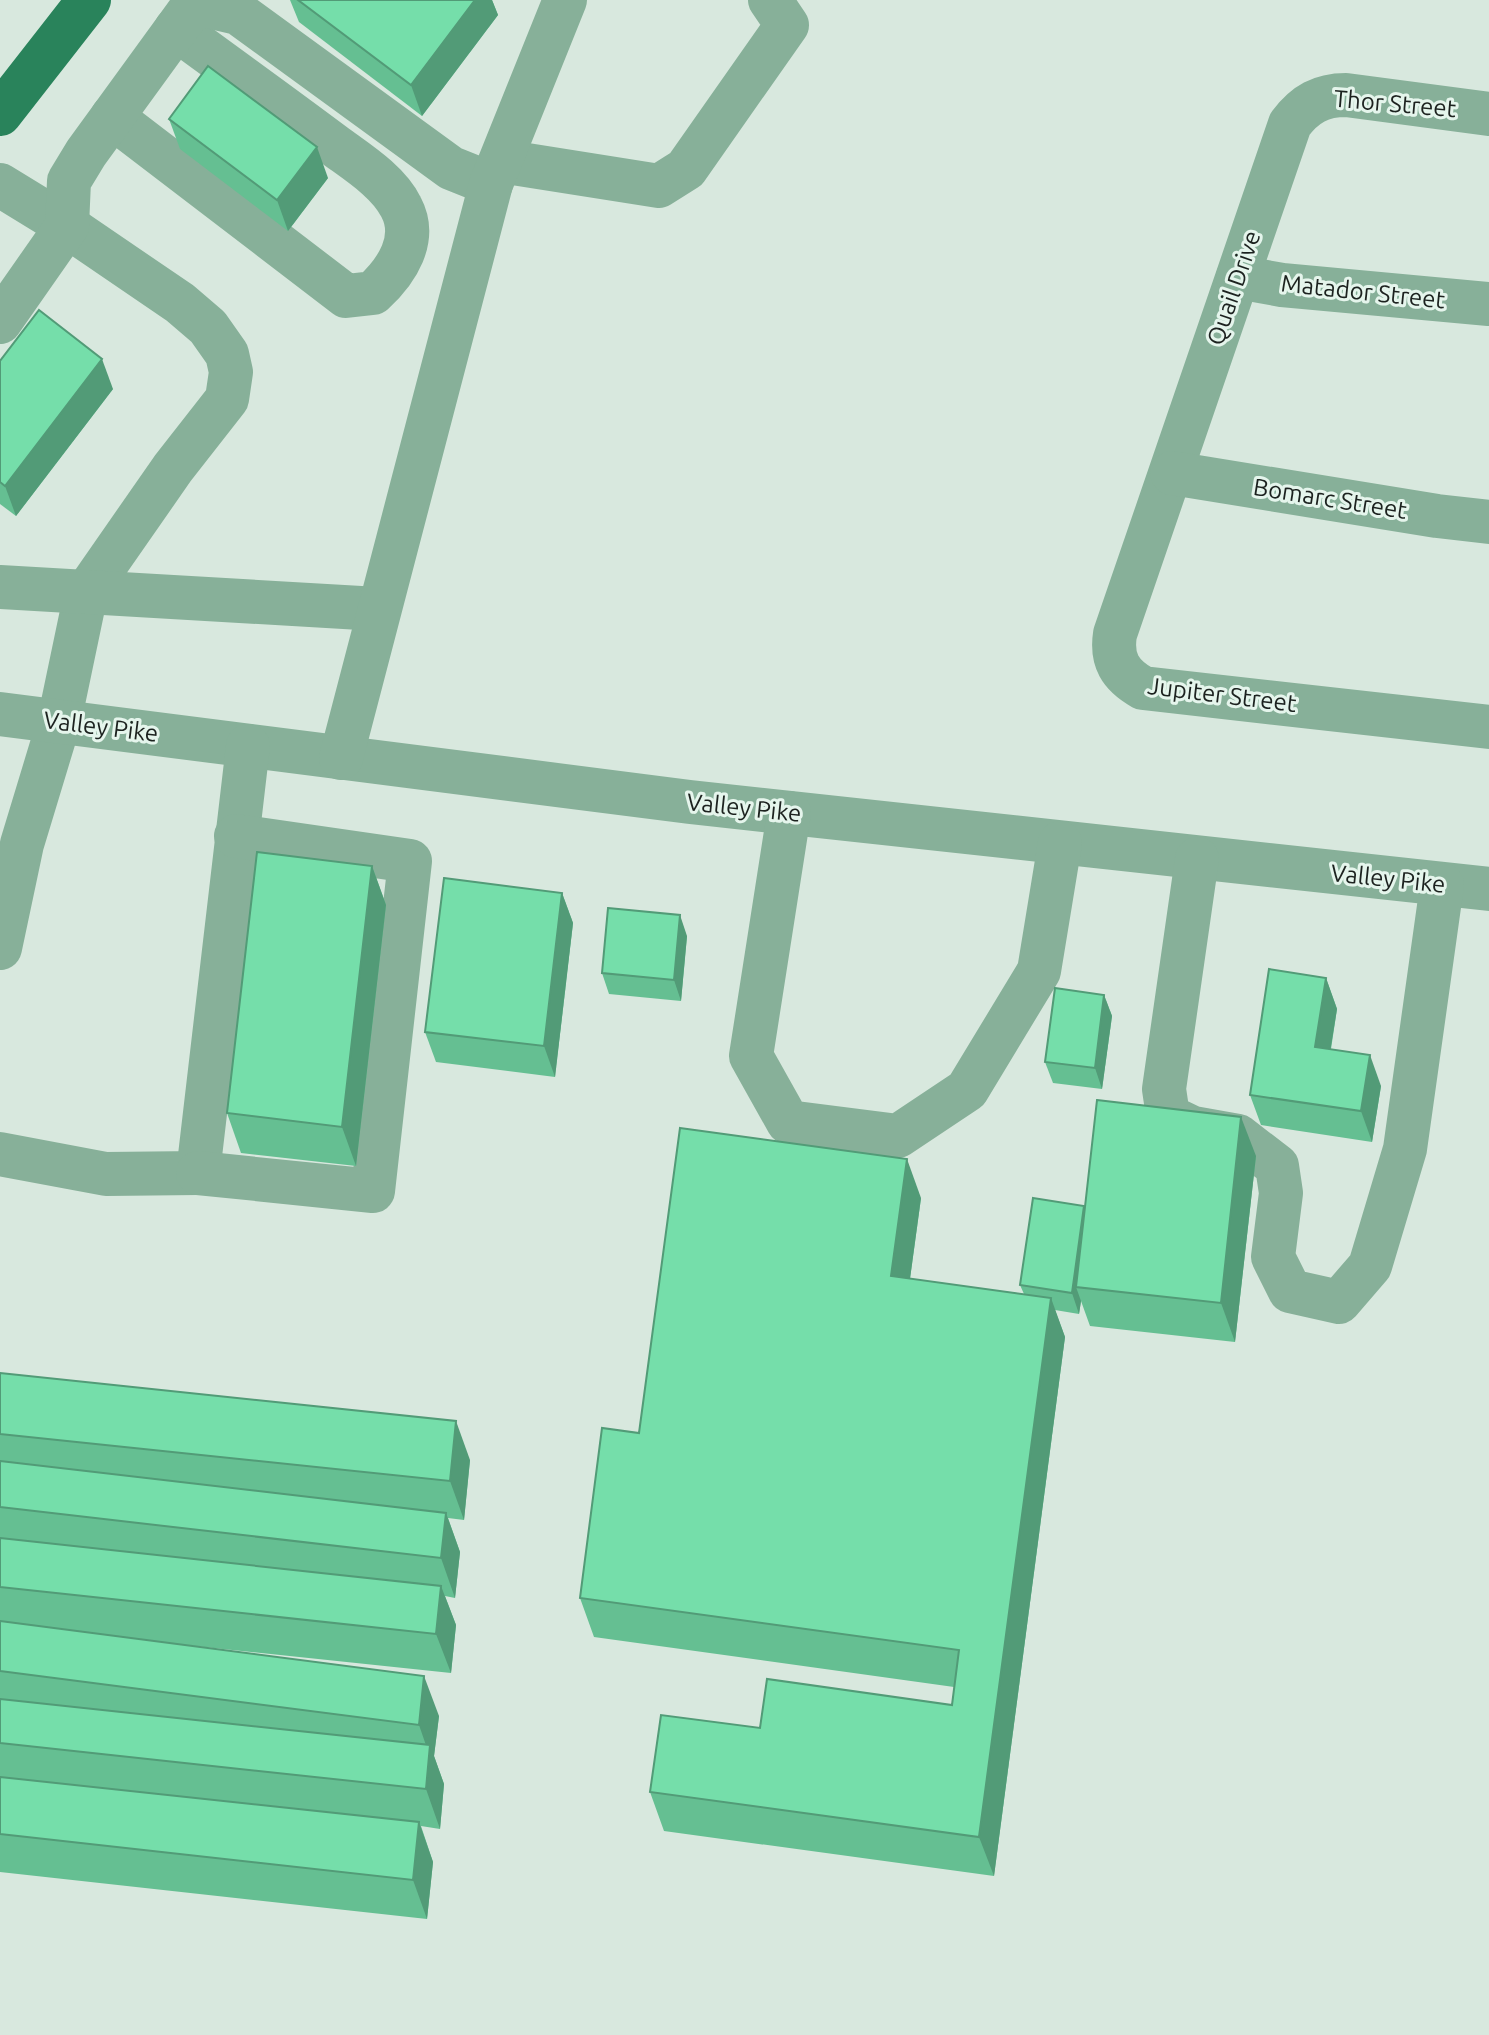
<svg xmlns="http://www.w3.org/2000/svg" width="1489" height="2035" font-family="Ubuntu,sans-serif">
	<rect width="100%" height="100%" fill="#d8e8de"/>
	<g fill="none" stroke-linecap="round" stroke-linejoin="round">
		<!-- minor -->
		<g stroke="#87b099" stroke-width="44">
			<path d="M 1489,114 L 1346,95 C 1321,95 1305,104 1290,124 L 1115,634 C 1111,660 1120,675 1143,688 L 1489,727"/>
			<path d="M 112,117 L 346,296 L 373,293 C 397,271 418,239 401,207 C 388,181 357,162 334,145 C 282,106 229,68 176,29"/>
			<polyline points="501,161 659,186 686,169 787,25 770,0"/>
			<polyline points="0,185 67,226 180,303 208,327 227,354 231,372 227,399 173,468 86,593 59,722 22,844 0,948"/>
			<polyline points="1238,277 1282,285 1489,304"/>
			<polyline points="0,322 67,226 69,181 86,153 195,3 238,13 451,168 491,184"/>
			<polyline points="1172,473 1437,516 1489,522"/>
			<polyline points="0,587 378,609"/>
			<polyline points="0,714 690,802 1489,889"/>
			<polyline points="341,758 491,184 565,0"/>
			<polyline points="789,813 751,1056 788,1122 898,1136 967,1090 1039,971 1060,843"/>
			<polyline points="1197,859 1164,1089 1168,1116 1193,1128 1238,1136 1277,1166 1281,1193 1273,1257 1290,1291 1339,1302 1370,1266 1405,1149 1442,885"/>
			<polyline points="0,1154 106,1174 198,1173 248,746"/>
			<polyline points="198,1173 373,1191 410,861 236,836"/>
		</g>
		<!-- major -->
		<polyline stroke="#29835b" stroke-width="44" points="0,114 89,0"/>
	</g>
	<!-- wall -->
	<g fill="#65bf92">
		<polygon points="290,0 492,0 498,15 422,116 299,22"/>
		<polygon points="169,119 328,178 288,231 180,149"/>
		<polygon points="0,361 113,389 16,516 0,504"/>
		<polygon points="372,866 386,905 356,1166 241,1153 227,1113"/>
		<polygon points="562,893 573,923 555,1077 436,1062 425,1032"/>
		<polygon points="687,936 681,1001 609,994 602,973"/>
		<polygon points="1326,978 1337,1009 1331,1049 1381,1086 1372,1142 1261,1125 1250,1095"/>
		<polygon points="1104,995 1112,1016 1102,1089 1053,1083 1045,1062"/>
		<polygon points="1256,1156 1235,1342 1090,1326 1081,1301 1079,1314 1055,1310 1065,1337 994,1876 664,1831 650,1792 760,1728 952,1705 954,1687 594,1637 580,1598 639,1433 921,1198 910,1279 1024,1294 1020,1285 1084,1206"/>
		<polygon points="0,1373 470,1460 464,1520 448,1518 460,1552 455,1598 445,1596 456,1625 451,1673 166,1643 439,1716 434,1756 444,1784 440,1829 421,1826 433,1862 427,1919 0,1872"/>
	</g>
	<!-- shaded-wall -->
	<g fill="#529b77">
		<polygon points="475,0 492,0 498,15 422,116 411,85"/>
		<polygon points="317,147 328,178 288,231 277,200"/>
		<polygon points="102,359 113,389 16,516 5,486"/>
		<polygon points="372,866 386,905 356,1166 342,1127"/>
		<polygon points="562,893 573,923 555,1077 544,1046"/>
		<polygon points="680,915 687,936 681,1001 674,980"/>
		<polygon points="1326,978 1337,1009 1326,1077 1315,1047"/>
		<polygon points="1104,995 1112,1016 1102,1089 1095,1068"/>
		<polygon points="1370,1055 1381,1086 1372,1142 1361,1111"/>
		<polygon points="1241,1117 1256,1156 1235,1342 1221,1303"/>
		<polygon points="907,1159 921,1198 905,1315 891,1276"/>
		<polygon points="1084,1206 1076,1287 1081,1301 1079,1314 1072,1293"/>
		<polygon points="1051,1298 1065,1337 994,1876 979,1837"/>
		<polygon points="456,1421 470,1460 464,1520 450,1481"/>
		<polygon points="446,1513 460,1552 455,1598 441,1558"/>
		<polygon points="441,1586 456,1625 451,1673 436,1634"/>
		<polygon points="424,1676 439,1716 434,1756 444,1784 440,1829 426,1789 429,1754 419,1725"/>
		<polygon points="419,1822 433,1862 427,1919 413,1880"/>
	</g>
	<!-- building -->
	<g fill="#75deaa" stroke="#529b77" stroke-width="2">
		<polygon points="298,0 475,0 411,85"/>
		<polygon points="208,66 317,147 277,200 169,119"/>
		<polygon points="39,310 102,359 5,486 0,482 0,361"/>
		<polygon points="257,852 372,866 342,1127 227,1113"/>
		<polygon points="444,878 562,893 544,1046 425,1032"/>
		<polygon points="608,908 680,915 674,980 602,973"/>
		<polygon points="1269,969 1326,978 1315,1047 1370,1055 1361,1111 1250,1095"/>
		<polygon points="1055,988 1104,995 1095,1068 1045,1062"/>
		<polygon points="1097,1100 1241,1117 1221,1303 1076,1287"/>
		<polygon points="680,1128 907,1159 891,1276 1051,1298 979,1837 650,1792 661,1715 760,1728 767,1679 952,1705 959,1650 580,1598 602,1428 639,1433"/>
		<polygon points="1033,1198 1084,1206 1072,1293 1020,1285"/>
		<polygon points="0,1373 456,1421 450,1481 0,1434"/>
		<polygon points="0,1461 446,1513 441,1558 0,1507"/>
		<polygon points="0,1538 441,1586 436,1634 0,1587"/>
		<polygon points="0,1621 424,1676 419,1725 0,1671"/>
		<polygon points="0,1699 430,1745 426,1789 0,1743"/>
		<polygon points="0,1777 419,1822 413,1880 0,1834"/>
	</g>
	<g text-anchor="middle" stroke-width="6" stroke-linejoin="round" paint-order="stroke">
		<!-- street labels -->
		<g font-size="24" fill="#1c221f" stroke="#e5f5ec">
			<text transform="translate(1395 104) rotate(5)" y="8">Thor Street</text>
			<text transform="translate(1234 288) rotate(-71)" y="8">Quail Drive</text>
			<text transform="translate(1363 292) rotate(6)" y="8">Matador Street</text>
			<text transform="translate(1330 499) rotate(9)" y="8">Bomarc Street</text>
			<text transform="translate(1222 695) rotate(7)" y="8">Jupiter Street</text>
			<text transform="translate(101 727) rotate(7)" y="8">Valley Pike</text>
			<text transform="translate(744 808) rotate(6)" y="8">Valley Pike</text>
			<text transform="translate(1388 879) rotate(6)" y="8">Valley Pike</text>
		</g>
	</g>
</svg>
